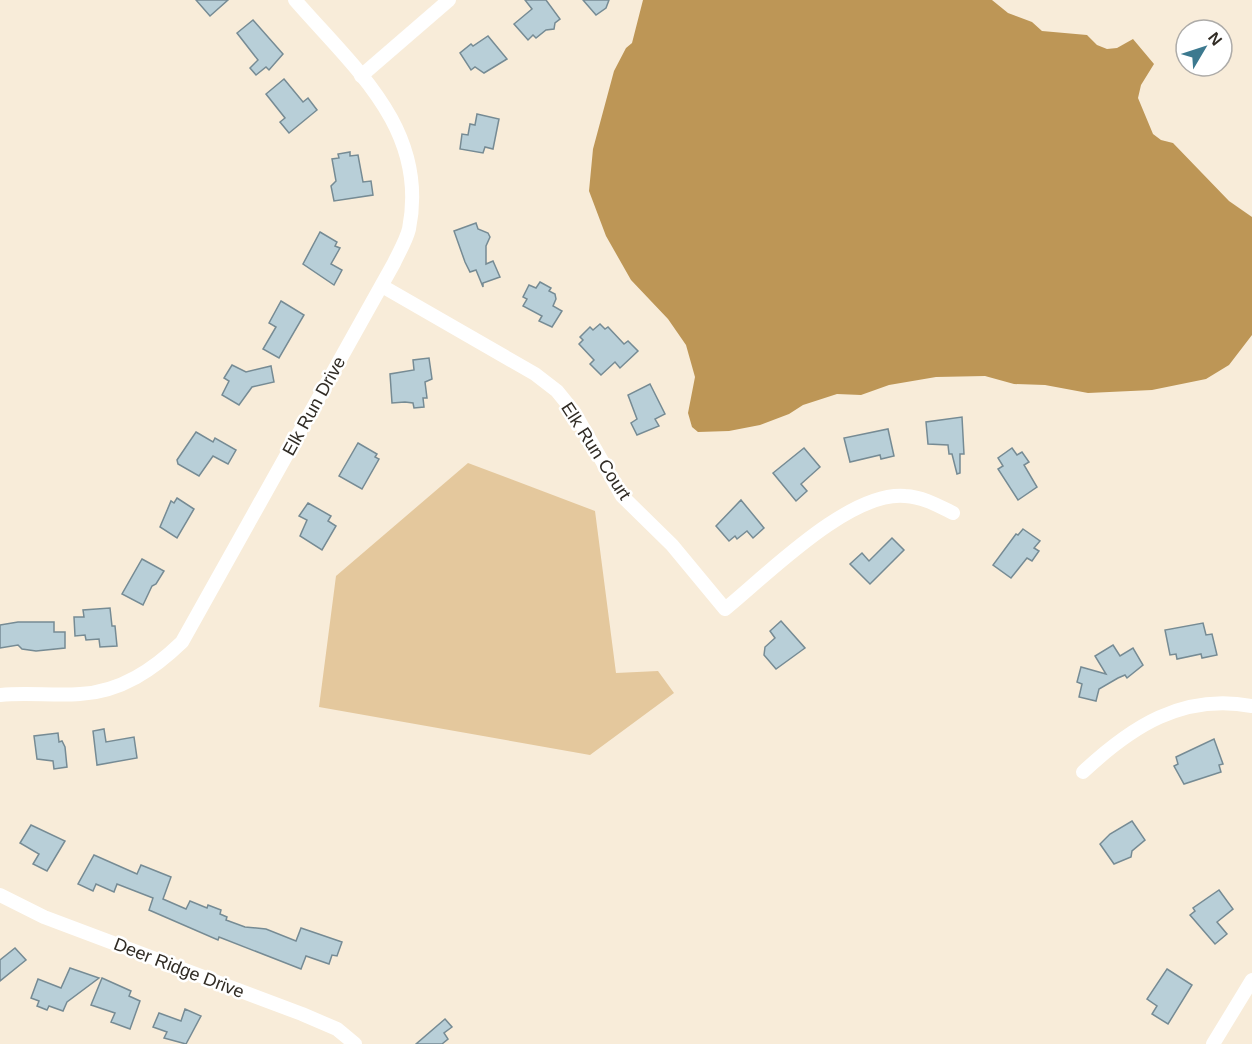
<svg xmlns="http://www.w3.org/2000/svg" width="1252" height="1044" font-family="Helvetica,sans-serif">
	<rect width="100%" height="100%" fill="#f8ecd9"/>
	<!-- green -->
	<polygon fill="#e4c89d" points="468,463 595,511 616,673 658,671 674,693 590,755 319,707 336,576"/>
	<!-- water -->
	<polygon fill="#bd9656" points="643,0 992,0 1008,13 1032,22 1042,31 1087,35 1097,45 1107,49 1117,48 1133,39 1154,64 1141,85 1138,98 1153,134 1161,140 1173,143 1229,201 1252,217 1252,335 1229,365 1206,379 1152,390 1088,393 1045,385 1014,384 985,376 936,377 889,385 861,395 837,394 803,405 789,414 760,425 729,431 698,432 692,427 688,413 695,377 686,345 668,319 631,280 606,236 589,191 593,149 614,71 626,48 632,43"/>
	<!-- building -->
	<g fill="#b8cfd8" stroke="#768b94" stroke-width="1.5">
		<polygon points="196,0 228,0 210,16"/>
		<polygon points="525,0 546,0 560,19 555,23 554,29 546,30 536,38 533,35 528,40 514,24 532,9"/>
		<polygon points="583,0 609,0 606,8 596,15"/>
		<polygon points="253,20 283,54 269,70 266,67 256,75 250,68 258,60 237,33"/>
		<polygon points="488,36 507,59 484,73 475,67 471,70 460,53 471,44 473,46"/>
		<polygon points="284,79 303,102 308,98 317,110 289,133 280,122 285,118 266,94"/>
		<polygon points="477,114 499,119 493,149 485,147 483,153 460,149 462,134 468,135 470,124 475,125"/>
		<polygon points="350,152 350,156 358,155 363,182 371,181 373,195 334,201 331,186 336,181 332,159 339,158 338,154"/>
		<polygon points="476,223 478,229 488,233 490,237 486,246 486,264 493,261 500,277 483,283 483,287 476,270 470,272 465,262 454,231"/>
		<polygon points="320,232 337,242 335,246 340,248 331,264 342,270 334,285 303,264"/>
		<polygon points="540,282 551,288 549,291 555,294 556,299 553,306 562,311 552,327 539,321 542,316 523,306 527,299 523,297 529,285 536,288"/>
		<polygon points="281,301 304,315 279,358 263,349 276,327 269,323"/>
		<polygon points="600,324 605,329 608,327 624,344 628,341 638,351 620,368 615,362 601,375 590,364 594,360 579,344 583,340 580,337 590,327 593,330"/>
		<polygon points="429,358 432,379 425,382 427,398 423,398 424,407 414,408 413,403 405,402 392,403 390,374 414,370 413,360"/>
		<polygon points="232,365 246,372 271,366 274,382 252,387 239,405 222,395 229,381 224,378"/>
		<polygon points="650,384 665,414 655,419 659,426 637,435 631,423 637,419 628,395"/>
		<polygon points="962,417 964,454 960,454 960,473 957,474 952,454 949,454 948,445 928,444 926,422"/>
		<polygon points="888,429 894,456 881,459 880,455 850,462 844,438"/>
		<polygon points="196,432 213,442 215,438 236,450 228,464 213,456 199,476 178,464 177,460"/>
		<polygon points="358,443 377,454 375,457 379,459 362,489 339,476"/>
		<polygon points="804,448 820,467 801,484 807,491 796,501 773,473"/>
		<polygon points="1012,448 1017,455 1022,452 1029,462 1024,465 1037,487 1018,500 998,469 1003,466 998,458"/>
		<polygon points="177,498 194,509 177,538 160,527 171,501 174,503"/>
		<polygon points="741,500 764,528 753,538 747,531 737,539 735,536 729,541 716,526"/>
		<polygon points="308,503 331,516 328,521 336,526 322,550 300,536 307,520 299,516"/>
		<polygon points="1023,529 1040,541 1034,548 1039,551 1032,561 1027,558 1011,578 993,565 1016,534 1018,535"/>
		<polygon points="892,538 904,550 870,584 850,564 862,553 869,561"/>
		<polygon points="142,559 164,571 156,584 152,586 143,605 122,594"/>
		<polygon points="110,608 112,626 115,626 117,646 100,647 99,639 86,640 85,635 75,636 74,617 84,617 83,610"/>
		<polygon points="781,621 805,648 776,669 764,655 765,647 775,638 770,631"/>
		<polygon points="18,622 54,622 54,632 65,632 65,648 36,651 22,649 18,645 0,648 0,625"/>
		<polygon points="1203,623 1206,635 1212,634 1217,655 1202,658 1201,654 1177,659 1176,654 1170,655 1165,630"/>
		<polygon points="1113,645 1120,656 1133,648 1143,665 1127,678 1125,675 1118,678 1099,689 1096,701 1079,697 1082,684 1077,682 1081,667 1106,674 1095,656"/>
		<polygon points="104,729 106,742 134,737 137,758 97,765 93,731"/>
		<polygon points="58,733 59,742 62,741 65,747 67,767 54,769 53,761 37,759 34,736"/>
		<polygon points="1214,739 1223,764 1219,765 1221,772 1184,784 1174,766 1178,764 1176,757"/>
		<polygon points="1132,821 1145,840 1132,851 1131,857 1114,864 1100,844 1110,834"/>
		<polygon points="31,825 65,841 47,871 33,864 39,854 20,843"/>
		<polygon points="94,855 137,874 141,865 171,877 163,899 186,909 190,901 207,908 208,905 221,910 220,914 227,917 226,920 245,927 266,929 296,941 301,928 342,942 337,956 332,955 329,964 306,956 301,969 219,937 218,940 149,910 153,898 117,884 114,892 96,884 93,891 78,884"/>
		<polygon points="1219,890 1233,909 1217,922 1227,934 1215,944 1190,915 1195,911 1193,908"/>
		<polygon points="15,948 26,960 0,981 0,960"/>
		<polygon points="70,968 99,978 67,1002 63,1011 49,1006 47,1010 37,1006 39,1001 31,998 38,979 61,988"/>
		<polygon points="1167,969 1192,985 1168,1024 1152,1014 1157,1006 1147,999"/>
		<polygon points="102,978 131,991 129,996 140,1001 130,1029 111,1022 115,1013 91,1005"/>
		<polygon points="185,1009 201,1016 186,1044 164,1038 167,1032 153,1027 159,1013 181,1021"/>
		<polygon points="445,1019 452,1027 444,1033 448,1039 442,1044 416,1044"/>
	</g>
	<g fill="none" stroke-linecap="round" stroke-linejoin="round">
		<!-- street -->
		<g stroke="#fff" stroke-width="14">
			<polyline points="361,76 449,0"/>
			<path d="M 382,286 L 535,374 L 557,391 L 574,412 L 622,496 L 672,545 L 725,609 C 767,575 849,491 905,496 C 923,497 937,505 953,513"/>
			<path d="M 0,695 C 26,692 53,696 80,694 C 121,692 154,669 182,642 L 394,263 C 399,252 406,241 409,229 C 429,129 354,68 295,0"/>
			<path d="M 1083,772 C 1131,727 1182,693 1252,706"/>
			<polyline points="0,895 44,917 302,1014 337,1029 355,1044"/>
			<polyline points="1213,1044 1252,980"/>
		</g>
	</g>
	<g text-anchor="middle" stroke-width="5" stroke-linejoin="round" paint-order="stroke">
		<!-- street labels -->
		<g font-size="18" fill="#312c25" stroke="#fff">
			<text transform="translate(314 406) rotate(-61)" y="6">Elk Run Drive</text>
			<text transform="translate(596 451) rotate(57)" y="6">Elk Run Court</text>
			<text transform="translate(179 968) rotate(21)" y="6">Deer Ridge Drive</text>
		</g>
	</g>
	<!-- north arrow -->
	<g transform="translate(1204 48) rotate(51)"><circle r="28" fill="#ffffff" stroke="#adaba8" stroke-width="1.5"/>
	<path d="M0-4.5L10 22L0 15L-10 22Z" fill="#3c798f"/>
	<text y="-9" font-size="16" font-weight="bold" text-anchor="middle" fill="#312c25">N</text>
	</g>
</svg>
